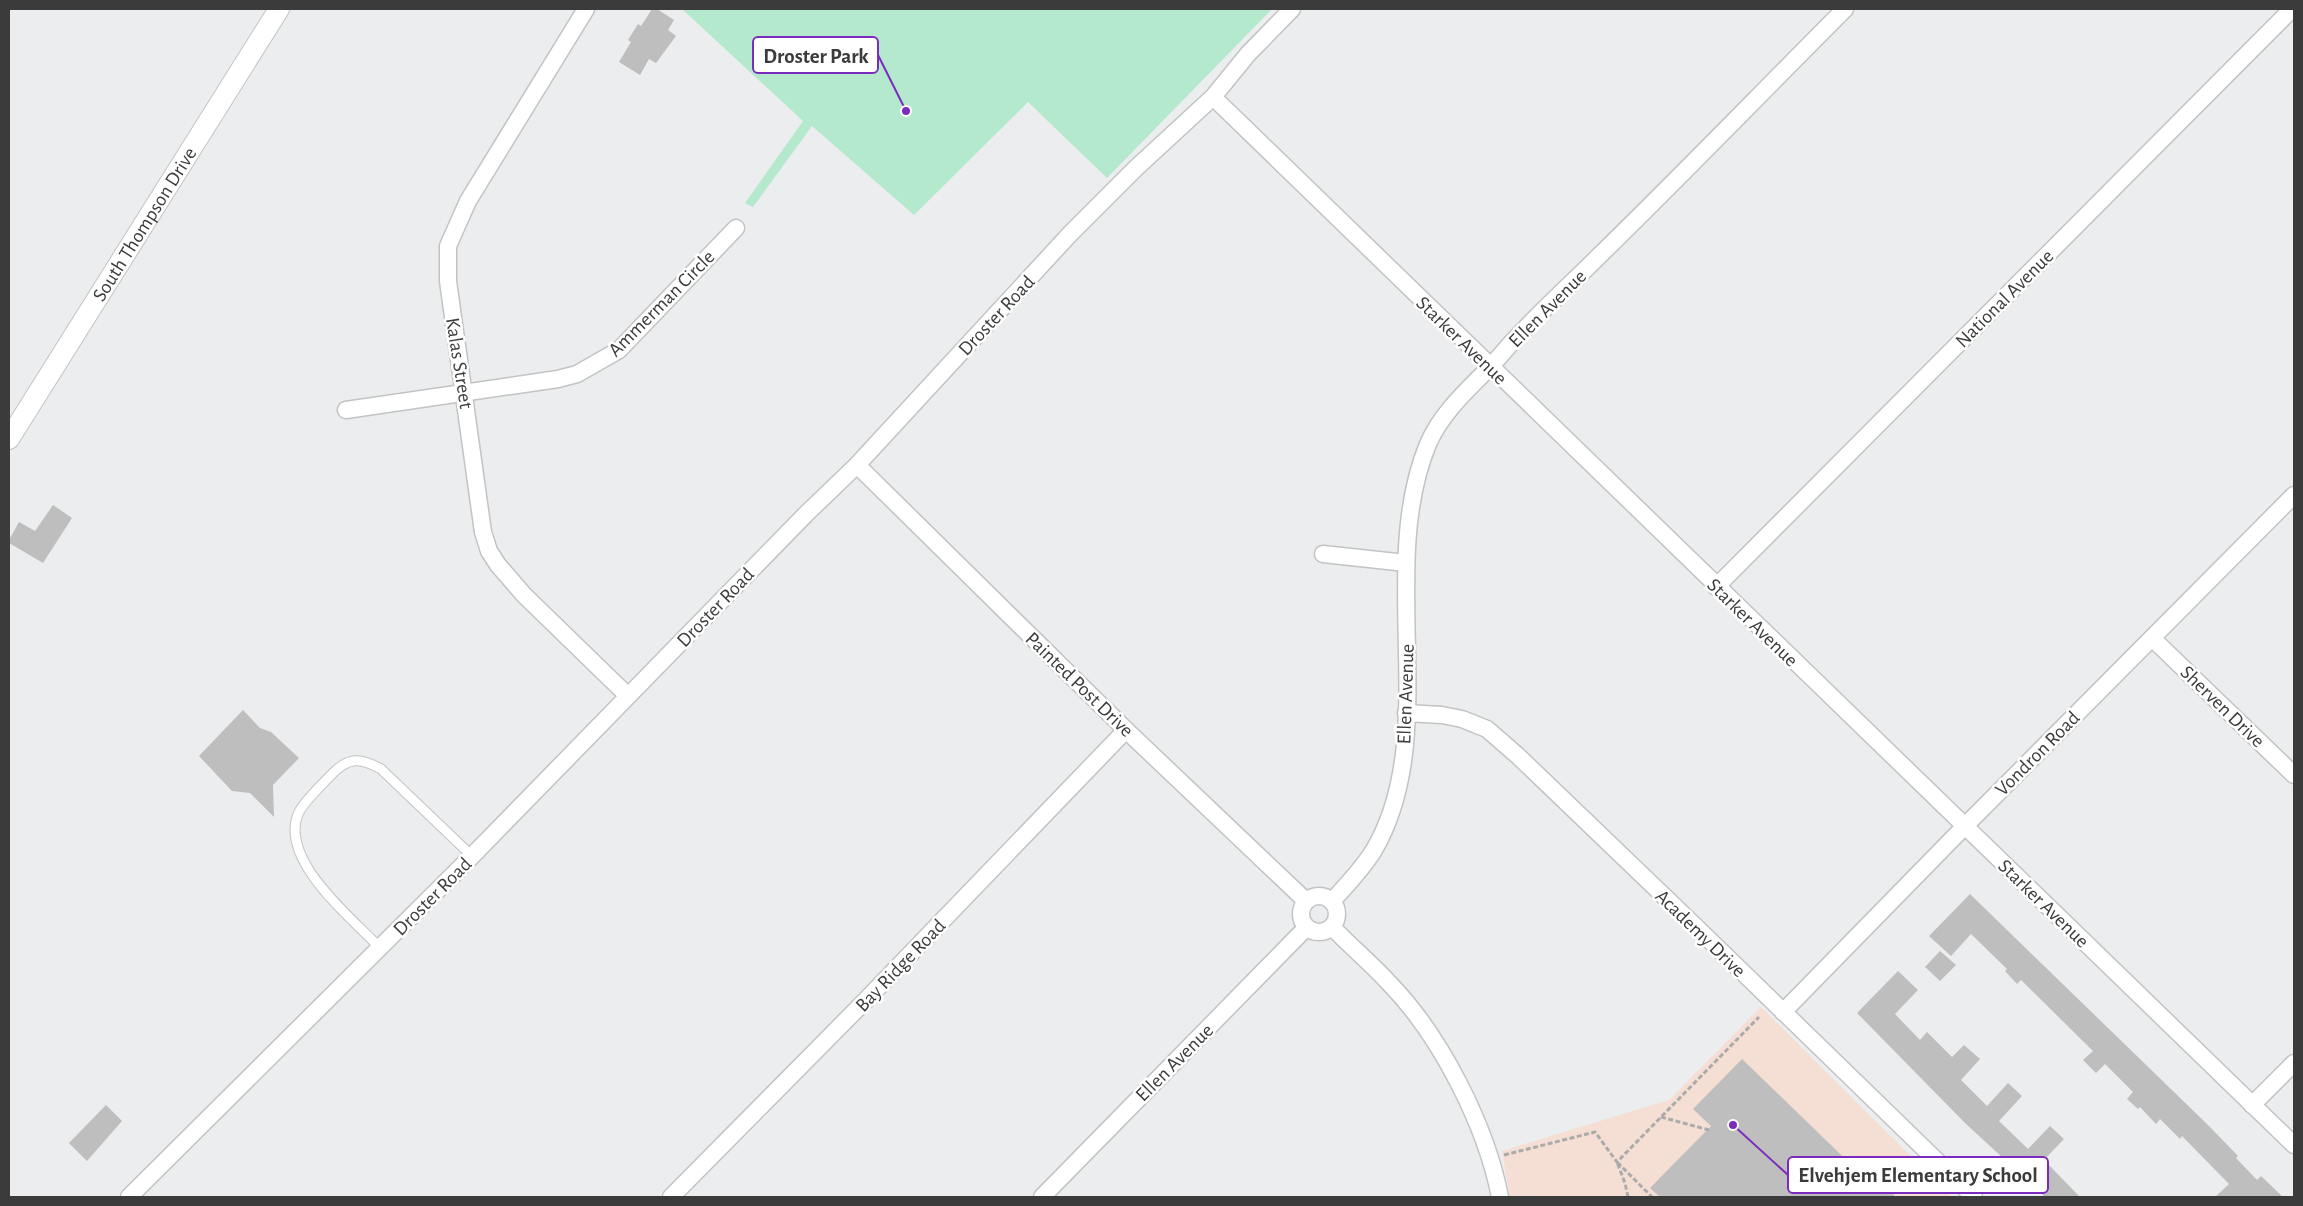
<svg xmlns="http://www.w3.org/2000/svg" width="2303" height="1206" font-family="'Alegreya Sans',sans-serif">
	<rect width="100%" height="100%" fill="#ecedee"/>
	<!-- education -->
	<polygon fill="#f5ded3" points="1761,1007 1952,1197 1510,1197 1502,1151 1669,1100"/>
	<!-- green -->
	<polygon fill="#b5e9cd" points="682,9 1272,9 1107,178 1028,102 914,215 812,126 753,207 745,203 803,121"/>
	<!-- building -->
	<g fill="#bfbebe">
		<polygon points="652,9 657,9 674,20 668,30 676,36 656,63 649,59 640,75 619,62 631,42 628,40 638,24 641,26"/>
		<polygon points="53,505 72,518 43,563 9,543 9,540 19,522 35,531"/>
		<polygon points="243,710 260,728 271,732 299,758 273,785 274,817 250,793 232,791 199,756"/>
		<polygon points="1970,894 2209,1126 2238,1156 2236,1158 2257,1180 2261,1176 2283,1197 2215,1197 2229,1184 2182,1136 2180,1139 2160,1119 2156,1124 2140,1107 2138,1109 2127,1099 2133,1092 2105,1064 2096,1073 2083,1060 2093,1051 2021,980 2017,984 2005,971 2007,969 1971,934 1951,956 1929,936"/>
		<polygon points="1940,951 1956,965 1940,981 1925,967"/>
		<polygon points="1898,971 1918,990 1895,1014 1920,1040 1927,1032 1952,1057 1964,1045 1980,1059 1961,1080 1987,1106 2008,1083 2022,1096 1999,1121 2028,1149 2050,1126 2064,1139 2044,1160 2080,1197 2045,1197 1965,1123 1857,1013"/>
		<polygon points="1742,1059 1867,1180 1873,1175 1896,1197 1660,1197 1650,1188 1711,1126 1693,1109"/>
		<polygon points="106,1105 122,1121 87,1161 69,1143"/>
	</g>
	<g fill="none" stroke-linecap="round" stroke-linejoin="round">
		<!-- service casing -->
		<g stroke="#c2c3c3" stroke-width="11">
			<path id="service" d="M 380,948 C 352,918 277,859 299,812 C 306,799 321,786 331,775 C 348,757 360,757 381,769 L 472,856"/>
		</g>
		<!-- minor casing -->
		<g stroke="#c2c3c3" stroke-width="19">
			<g id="minor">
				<polyline points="586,9 468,201 448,246 448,281 483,532 489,551 498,565 524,595 628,696"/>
				<polyline points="1213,97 2294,1145"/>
				<polyline points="346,410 558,379 577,374 619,350 736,228"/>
				<polyline points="857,465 1126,730 1306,901"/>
				<polyline points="1323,554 1406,563"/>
				<polyline points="1716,587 2292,9"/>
				<polyline points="2152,638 2294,775"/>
				<polyline points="1406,713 1442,715 1462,719 1487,729 1518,756 1692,923 1974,1197"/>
				<circle cx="1319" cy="914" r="18"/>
				<path d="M 1333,900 C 1347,885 1363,868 1374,850 C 1442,734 1376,569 1428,444 C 1441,414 1466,391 1489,368 C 1499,358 1508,346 1518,336 C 1544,308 1572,283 1599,256 C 1682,175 1763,91 1845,9"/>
				<path d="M 1332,927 C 1350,946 1371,963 1389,983 C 1440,1035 1486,1125 1500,1197"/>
				<polyline points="1783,1012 1964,827 2294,495"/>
				<polyline points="2252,1105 2294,1063"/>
				<polyline points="129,1197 472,856 806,514 857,465 1070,234 1136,168 1213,97 1248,54 1292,9"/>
				<polyline points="671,1197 865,1001 1126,730"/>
				<polyline points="1042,1197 1306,928"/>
			</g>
		</g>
		<!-- tertiary casing -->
		<g stroke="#c2c3c3" stroke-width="22">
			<g id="tertiary">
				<path id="s1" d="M 9,439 L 279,9"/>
			</g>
		</g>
		<!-- path -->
		<g stroke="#ababac" stroke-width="3" stroke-dasharray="5 2.5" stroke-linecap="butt">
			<polyline points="1661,1117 1709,1130"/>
			<polyline points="1504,1155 1595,1132 1617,1162 1759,1017"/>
			<polyline points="1628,1197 1625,1183 1617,1162 1652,1197"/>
		</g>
		<!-- service -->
		<use href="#service" stroke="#fff" stroke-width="9"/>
		<!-- minor -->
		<use href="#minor" stroke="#fff" stroke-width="16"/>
		<!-- tertiary -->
		<use href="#tertiary" stroke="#fff" stroke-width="20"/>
	</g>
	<g text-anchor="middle" stroke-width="5" stroke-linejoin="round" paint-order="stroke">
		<!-- street labels -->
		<g font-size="20" fill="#3b3b3b" stroke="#fff">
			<text dy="7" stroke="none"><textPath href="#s1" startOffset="254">South Thompson Drive</textPath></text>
			<text transform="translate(2004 298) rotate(-45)" y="7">National Avenue</text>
			<text transform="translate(661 303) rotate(-45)" y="7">Ammerman Circle</text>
			<text transform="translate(1547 308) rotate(-45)" y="7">Ellen Avenue</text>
			<text transform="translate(996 315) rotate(-47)" y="7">Droster Road</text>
			<text transform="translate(1462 340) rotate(44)" y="7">Starker Avenue</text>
			<text transform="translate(460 363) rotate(81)" y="7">Kalas Street</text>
			<text transform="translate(715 607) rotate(-46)" y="7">Droster Road</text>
			<text transform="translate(1753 622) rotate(44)" y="7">Starker Avenue</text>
			<text transform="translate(1080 684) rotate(44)" y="7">Painted Post Drive</text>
			<text transform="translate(1405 694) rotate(-88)" y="7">Ellen Avenue</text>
			<text transform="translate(2223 706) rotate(44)" y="7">Sherven Drive</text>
			<text transform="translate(2037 753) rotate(-45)" y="7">Vondron Road</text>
			<text transform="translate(432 896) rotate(-45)" y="7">Droster Road</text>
			<text transform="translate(2044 903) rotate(44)" y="7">Starker Avenue</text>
			<text transform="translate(1701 933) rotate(44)" y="7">Academy Drive</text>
			<text transform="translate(900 965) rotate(-46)" y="7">Bay Ridge Road</text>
			<text transform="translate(1174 1062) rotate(-45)" y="7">Ellen Avenue</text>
		</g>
	</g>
	<!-- callouts -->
	<path fill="none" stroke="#7b2cbf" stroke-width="2" d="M906 111L878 55M1733 1125L1788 1175"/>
	<g fill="#7b2cbf" stroke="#fff" stroke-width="2">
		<circle cx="906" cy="111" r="5"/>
		<circle cx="1733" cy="1125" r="5"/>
	</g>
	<g fill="#fff" stroke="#7b2cbf" stroke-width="2">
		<rect x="753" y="37" width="125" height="36" rx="5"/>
		<rect x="1788" y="1157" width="260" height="36" rx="5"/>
	</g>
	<g font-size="21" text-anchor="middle" font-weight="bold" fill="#3b3b3b">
		<text x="816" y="63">Droster Park</text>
		<text x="1918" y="1182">Elvehjem Elementary School</text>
	</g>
	<!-- border -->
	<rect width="2303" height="1206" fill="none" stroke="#3b3b3b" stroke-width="20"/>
</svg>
